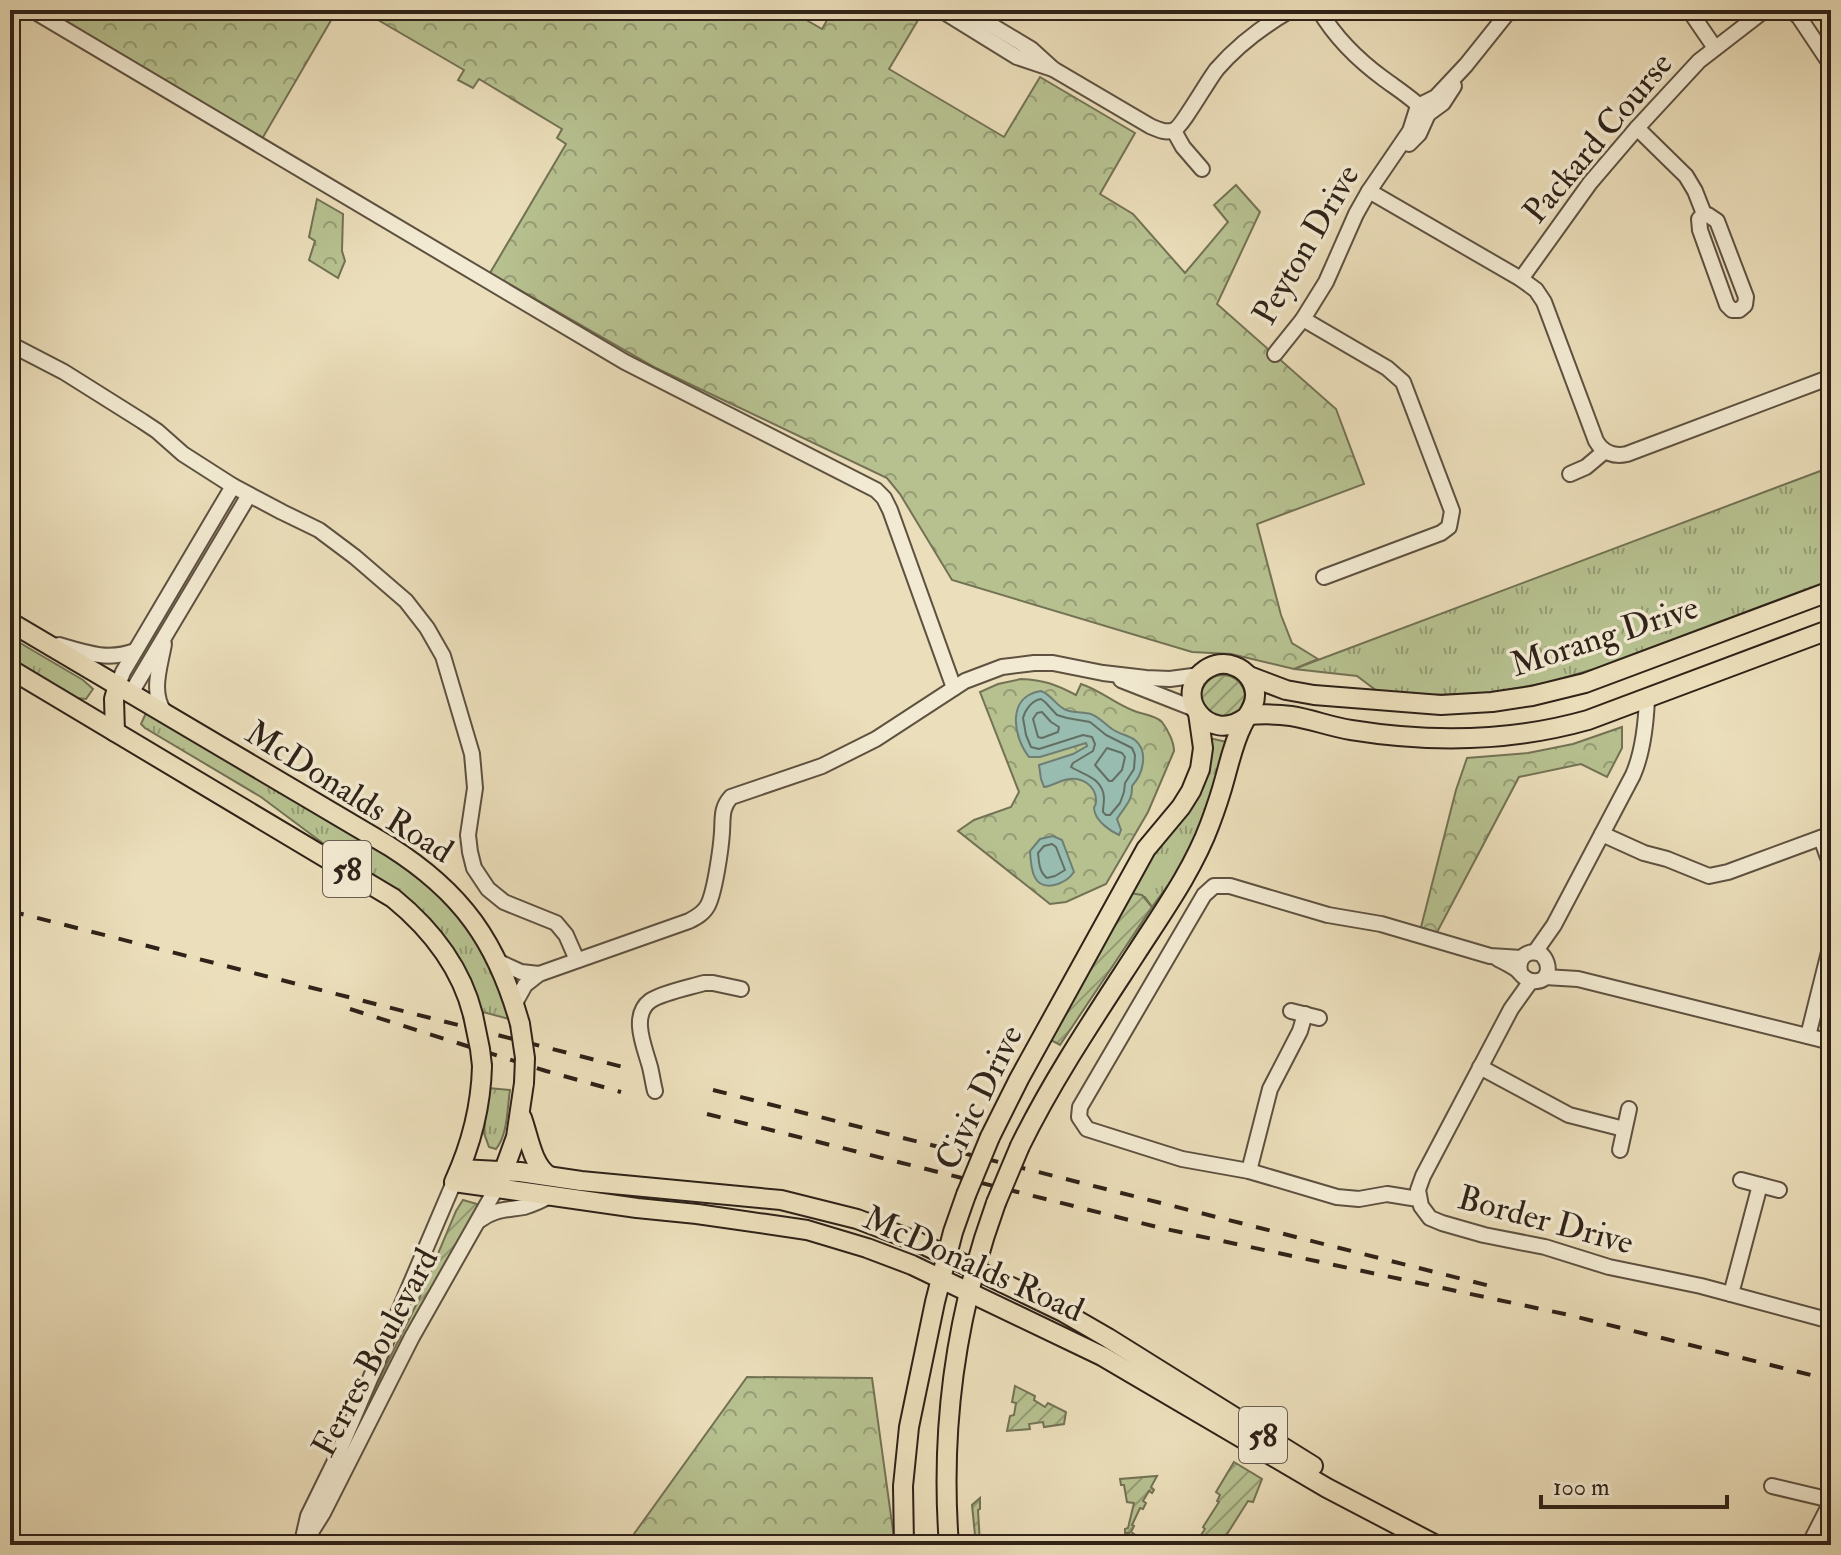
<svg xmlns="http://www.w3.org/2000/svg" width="1841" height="1555" font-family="'IM FELL Double Pica',serif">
	<defs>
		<pattern id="grass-tufts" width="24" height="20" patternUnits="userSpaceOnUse" patternTransform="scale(2)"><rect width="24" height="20" fill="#b7c190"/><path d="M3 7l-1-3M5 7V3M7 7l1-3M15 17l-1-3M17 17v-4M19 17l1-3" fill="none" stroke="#959c75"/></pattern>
		<pattern id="park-crowns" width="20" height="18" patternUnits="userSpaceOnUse" patternTransform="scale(2)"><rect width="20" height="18" fill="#b7c190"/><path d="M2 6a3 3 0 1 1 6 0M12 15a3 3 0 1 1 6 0" fill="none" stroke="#959c75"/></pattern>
		<pattern id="garden-furrows" width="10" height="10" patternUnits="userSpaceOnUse" patternTransform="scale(2)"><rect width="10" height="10" fill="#b7c190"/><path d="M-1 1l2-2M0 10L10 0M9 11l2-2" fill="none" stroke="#959c75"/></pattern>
	</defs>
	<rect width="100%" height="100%" fill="#ebdeba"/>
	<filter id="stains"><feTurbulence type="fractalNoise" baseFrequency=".0025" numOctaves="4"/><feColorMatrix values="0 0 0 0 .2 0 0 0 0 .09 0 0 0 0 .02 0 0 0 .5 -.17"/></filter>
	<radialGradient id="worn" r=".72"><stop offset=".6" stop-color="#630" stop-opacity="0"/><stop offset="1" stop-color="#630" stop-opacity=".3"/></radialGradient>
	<!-- grass -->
	<g fill="url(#grass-tufts)" stroke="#737254" stroke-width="2">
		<polygon points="1831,467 1831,580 1594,669 1546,683 1487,693 1428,695 1377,691 1357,676 1294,669"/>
		<polygon points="10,637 83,680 93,689 86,699 76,698 10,663"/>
		<polygon points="146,713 151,714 416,872 462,916 499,980 509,1019 479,1011 468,981 352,865 261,797 145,728 141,724"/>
		<polygon points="1209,738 1227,742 1210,805 1183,865 1152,907 1145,897 1130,893"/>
		<path d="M 488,1088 L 510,1090 C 507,1109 508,1134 496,1149 L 489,1147 L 484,1133 Z"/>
	</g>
	<!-- park -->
	<g fill="url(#park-crowns)" stroke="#737254" stroke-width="2">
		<polygon points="43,10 337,10 262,139"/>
		<polygon points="361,10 789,10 822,29 833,10 924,10 889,69 1004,137 1040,77 1135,133 1100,194 1133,214 1185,273 1228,222 1214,205 1236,185 1260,212 1217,304 1336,409 1364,484 1257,524 1281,615 1292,643 1318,659 1294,669 1231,654 1192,652 952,580 900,494 887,478 656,368 490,273 566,144 557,138 562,129 479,79 473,88 458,80 464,70"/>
		<polygon points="317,199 343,214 342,251 345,261 338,278 309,260 315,241 309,237"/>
		<path d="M 1021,679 C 1044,680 1055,684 1076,695 L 1081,684 C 1100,690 1114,703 1132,710 C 1142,715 1154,714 1162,722 C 1168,730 1174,742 1174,751 L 1148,812 L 1106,884 L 1066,902 L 1050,904 L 958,831 L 974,820 L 1011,807 L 1019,792 L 980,692 L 998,684 Z"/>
		<polygon points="1622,727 1622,748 1607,777 1581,764 1519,777 1435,936 1420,931 1456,790 1467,758 1528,753 1573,744"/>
		<polygon points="747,1377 872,1378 895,1545 626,1545"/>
	</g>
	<!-- garden -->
	<g fill="url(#garden-furrows)" stroke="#737254" stroke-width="2">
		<circle cx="1223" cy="697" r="22"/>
		<polygon points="1130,893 1142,895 1152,907 1060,1045 1049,1039"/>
		<polygon points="463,1200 477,1204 477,1209 374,1401 369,1400 418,1301 456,1211"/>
		<polygon points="1015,1386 1035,1396 1034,1400 1045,1407 1048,1403 1066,1412 1064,1424 1044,1427 1043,1422 1029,1424 1030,1429 1007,1431 1010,1416 1014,1415 1016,1403 1012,1402"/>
		<polygon points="1234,1462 1262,1479 1253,1502 1248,1501 1222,1542 1218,1545 1199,1544 1199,1538 1205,1529 1203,1527 1219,1502 1217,1501 1220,1495 1216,1492"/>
		<polygon points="1157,1476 1151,1487 1154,1490 1152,1493 1149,1491 1143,1501 1146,1503 1143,1509 1140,1508 1132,1525 1134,1526 1131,1532 1148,1543 1152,1538 1163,1538 1164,1545 1130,1545 1129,1533 1125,1533 1125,1529 1128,1528 1134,1503 1127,1502 1124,1485 1121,1485 1120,1479"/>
		<polygon points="980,1498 980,1509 978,1510 980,1544 976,1545 972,1505"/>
	</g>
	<!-- water -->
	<g fill="#98bcb0" stroke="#6e7e73" stroke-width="2">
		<path d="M 1041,691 C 1052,695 1056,706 1066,710 C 1074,713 1083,712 1091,714 C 1099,717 1105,724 1112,729 C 1119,734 1128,735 1135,740 C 1149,752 1143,774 1132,786 C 1133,801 1124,807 1117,819 L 1121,830 L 1119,835 C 1110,831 1098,822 1095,813 C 1092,803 1096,810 1096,800 C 1096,786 1082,777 1069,779 C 1060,780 1053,786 1044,787 L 1041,779 L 1039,765 L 1073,754 L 1087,746 L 1086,743 L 1040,757 L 1029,757 C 1013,737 1006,696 1041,691 Z"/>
		<path d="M 1053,836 L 1062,840 L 1074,872 C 1069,879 1065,881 1058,884 C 1033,892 1031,870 1030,851 L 1040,839 Z"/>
	</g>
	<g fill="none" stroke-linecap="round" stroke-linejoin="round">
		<!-- shore -->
		<g stroke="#646f64" stroke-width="2">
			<path d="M 1041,699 L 1045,702 L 1057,715 L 1067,718 L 1090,722 L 1106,735 L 1132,748 L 1135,755 L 1134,769 L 1125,783 L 1124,792 L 1120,803 L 1110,815 L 1106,815 L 1103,812 C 1103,807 1104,803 1104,798 C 1103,778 1084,775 1071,767 L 1073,763 L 1093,751 L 1095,744 L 1092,737 L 1083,735 L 1039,749 L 1031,747 L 1026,735 L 1023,718 C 1025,710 1032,700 1041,699 Z"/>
			<polygon points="1042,712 1051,722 1059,727 1058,732 1042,738 1038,737 1033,719 1037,713"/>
			<polygon points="1107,748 1122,753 1125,757 1122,770 1112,781 1109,781 1095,765"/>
			<path d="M 1052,844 L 1056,847 L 1065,870 L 1055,876 L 1047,878 C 1039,872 1039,862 1038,853 L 1044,846 Z"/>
		</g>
		<!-- minor casing -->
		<g stroke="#5e5140" stroke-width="18">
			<g id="minor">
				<polyline points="32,10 625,362 876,490 884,498 890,510 954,688"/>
				<polyline points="941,10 1017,57 1053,69"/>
				<path d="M 966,10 L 1031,49 L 1053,69 L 1150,126 C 1157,129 1166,134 1174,130 C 1182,127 1208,80 1217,69 C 1238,45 1263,26 1291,10"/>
				<path d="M 1319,10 C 1335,37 1358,60 1384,79 C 1399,90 1415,100 1428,114"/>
				<polyline points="1689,10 1715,48"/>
				<polyline points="1791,10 1799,17 1831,65"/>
				<polyline points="1637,128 1686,176 1695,191 1704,214 1708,215 1717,221 1746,297 1745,305 1739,310 1732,310 1727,305 1700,230 1699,219 1704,214"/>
				<polyline points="1174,131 1183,147 1202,169"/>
				<polyline points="1409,144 1419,134 1428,114 1443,103 1454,86"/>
				<path d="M 1369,191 L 1521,279 L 1536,290 L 1544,302 L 1596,441 C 1603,453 1614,457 1627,454 L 1831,377"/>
				<polyline points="1521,279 1590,183 1637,128 1699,61 1765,10"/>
				<polyline points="1303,319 1387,368 1403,382 1452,511 1449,527 1441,533 1324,577"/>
				<polyline points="10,344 64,372 142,421 157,431 183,454 233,486 282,512 319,530 355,557 406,601 427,628 443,656 472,754 475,788 468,835 470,852 474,868 488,889 504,902 556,923 566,935 577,960"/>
				<polyline points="1275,354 1303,319 1326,282 1356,214 1369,191 1410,131 1417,109 1420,105 1436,97 1466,65 1510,10"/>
				<polyline points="1570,474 1586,467 1605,451"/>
				<path d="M 164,644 C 160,667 150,693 165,713"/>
				<path d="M 59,645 C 86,653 108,661 135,651"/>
				<polyline points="1121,680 1195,709"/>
				<polyline points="118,685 123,672 233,486"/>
				<polyline points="131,693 249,495"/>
				<polyline points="1602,834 1644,853 1667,859 1709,876 1728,872 1831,834"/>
				<polyline points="1821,838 1831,866"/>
				<path d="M 1535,952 L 1554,925 L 1633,775 C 1643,752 1646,724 1647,698"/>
				<path d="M 1498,959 C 1504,962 1510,965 1516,969 C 1521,973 1524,980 1532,981 C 1550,984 1552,964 1541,954 C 1528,949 1517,957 1520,971"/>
				<polyline points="499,962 521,972 539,974"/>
				<polyline points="1545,977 1578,979 1831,1042"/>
				<polyline points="1531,981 1511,1009 1423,1176 1418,1190 1421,1206 1430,1218 1442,1223 1484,1235 1545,1247 1609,1267 1701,1286 1831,1321"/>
				<path d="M 515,1003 L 525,985 L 539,974 L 689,921 C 697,917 704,913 708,905 C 715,891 721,848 722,832 C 723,817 721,808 731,797 L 822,766 L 876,739 L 965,681 L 1002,667 L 1034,663 L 1053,663 L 1103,673 L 1146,678 L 1170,679 L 1200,675"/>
				<polyline points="1291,1011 1319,1018"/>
				<polyline points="1808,1036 1831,944"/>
				<polyline points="1480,1067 1569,1115 1624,1129"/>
				<path d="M 655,1091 C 653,1083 652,1075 650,1067 C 645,1048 630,1016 650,1001 C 661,993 691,987 704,983 L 713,983 L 741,989"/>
				<polyline points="1620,1150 1629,1109"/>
				<polyline points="1249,1171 1270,1089 1300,1031 1305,1014"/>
				<polyline points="1741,1180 1779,1190"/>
				<polyline points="1418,1199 1387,1194 1359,1199 1337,1197 1249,1171 1182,1159 1087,1129 1079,1117 1080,1107 1204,895 1214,886 1230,886 1328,915 1381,924 1490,956 1522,958"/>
				<path d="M 480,1220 C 494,1209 507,1210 524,1207 C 533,1204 541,1201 549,1196"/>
				<polyline points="1731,1294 1760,1185"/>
				<polyline points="1772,1486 1831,1500"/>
				<polyline points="303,1538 308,1516 335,1461 454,1182"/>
				<polyline points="303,1545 323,1513 412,1337 497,1187"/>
				<polyline points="1809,1545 1831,1502"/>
			</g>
		</g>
		<!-- major casing -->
		<g stroke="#2f2218" stroke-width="22">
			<g id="major">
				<path d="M 10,622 L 389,846 C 462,892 497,942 520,1024"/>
				<path d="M 10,669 L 393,898 C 431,929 461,967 473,1015"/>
				<polyline points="1249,676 1286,690 1314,695 1441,705 1492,702 1532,696 1585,683 1831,591"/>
				<path d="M 1248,715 C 1262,714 1277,714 1291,716 C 1311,719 1331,727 1351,730 C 1431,743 1510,742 1588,720 L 1831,629"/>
				<polyline points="115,732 114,699 118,685"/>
				<path d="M 482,1066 C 481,1108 471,1145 454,1182 L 637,1208 L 697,1214 L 807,1230 L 867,1248 L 912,1265 L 1102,1356 L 1327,1488 L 1436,1545"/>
				<path d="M 522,1118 C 529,1137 532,1165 549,1176"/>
				<polyline points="990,1137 1019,1079 1146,849 1181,807 1191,791 1200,769 1203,748 1198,713"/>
				<path d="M 1020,1146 C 1053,1079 1094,1018 1135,955 C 1162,913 1193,870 1210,824 C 1216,808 1221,793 1225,778 C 1230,760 1234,742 1242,726 C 1247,715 1256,706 1255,693 C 1254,681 1246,670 1234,666 C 1225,662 1214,664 1205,670 C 1171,694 1208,745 1245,718"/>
				<polyline points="460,1169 520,1172 581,1181 781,1200 857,1219 918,1242 1063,1312 1108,1338 1313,1466"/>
				<polyline points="500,1181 516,1137 524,1083"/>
				<polyline points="904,1545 903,1486 909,1427 935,1302 953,1232 966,1195"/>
				<path d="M 949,1545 C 940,1428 956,1313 996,1203"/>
			</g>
		</g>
		<!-- minor -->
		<use href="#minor" stroke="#f2ead2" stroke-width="14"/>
		<!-- major -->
		<use href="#major" stroke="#ebdeba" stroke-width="18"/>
		<!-- rail -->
		<g stroke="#2f2218" stroke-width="4" stroke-dasharray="14 14" stroke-linecap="butt">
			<polyline points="10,911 627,1068"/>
			<polyline points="350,1009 546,1071 621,1092"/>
			<polyline points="713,1090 1494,1287"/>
			<polyline points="707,1114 1161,1228 1569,1315 1831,1380"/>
		</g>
		<!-- major-bridge casing -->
		<g stroke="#2f2218" stroke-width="22" stroke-linecap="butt">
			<g id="major-bridge">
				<polyline points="473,1015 480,1049 482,1066"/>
				<polyline points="520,1024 525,1058 524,1083"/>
				<polyline points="966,1195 990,1137"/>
				<polyline points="996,1203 1020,1146"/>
			</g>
		</g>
		<!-- major-bridge -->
		<use href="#major-bridge" stroke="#ebdeba" stroke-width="18"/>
	</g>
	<g text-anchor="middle" stroke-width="7" stroke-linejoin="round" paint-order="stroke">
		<!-- shield labels -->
		<g fill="#f2ead2" stroke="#6a5e50" stroke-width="2">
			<rect x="323" y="841" width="48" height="56" rx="6"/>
			<rect x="1239" y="1407" width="48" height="56" rx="6"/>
		</g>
		<g font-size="32" font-weight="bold" fill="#2f2218">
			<text x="347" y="880">58</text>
			<text x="1263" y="1446">58</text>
		</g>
		<!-- street labels -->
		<g font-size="34" fill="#2f2218" stroke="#f2ead2">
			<text transform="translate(1597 137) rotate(-50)" y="12">Packard Course</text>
			<text transform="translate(1305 244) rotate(-60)" y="12">Peyton Drive</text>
			<text transform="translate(1604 635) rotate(-18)" y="12">Morang Drive</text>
			<text transform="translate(350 791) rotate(32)" y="12">McDonalds Road</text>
			<text transform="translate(978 1097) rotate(-64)" y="12">Civic Drive</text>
			<text transform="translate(1546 1219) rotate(15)" y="12">Border Drive</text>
			<text transform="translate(974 1263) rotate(24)" y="12">McDonalds Road</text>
			<text transform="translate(374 1352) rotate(-62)" y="12">Ferres Boulevard</text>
		</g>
	</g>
	<!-- margin -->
	<rect width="1841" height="1555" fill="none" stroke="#ebdeba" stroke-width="40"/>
	<rect x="12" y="12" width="1817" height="1531" fill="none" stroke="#2f2218" stroke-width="4"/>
	<rect x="20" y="20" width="1801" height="1515" fill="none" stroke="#2f2218" stroke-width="2"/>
	<!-- scale -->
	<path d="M1541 1495v12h186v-12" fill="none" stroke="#2f2218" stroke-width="4"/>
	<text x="1553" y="1495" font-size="24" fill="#2f2218" stroke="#f2ead2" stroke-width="6" paint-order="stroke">100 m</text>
	<rect width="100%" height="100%" filter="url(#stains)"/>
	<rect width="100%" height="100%" fill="url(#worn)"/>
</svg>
